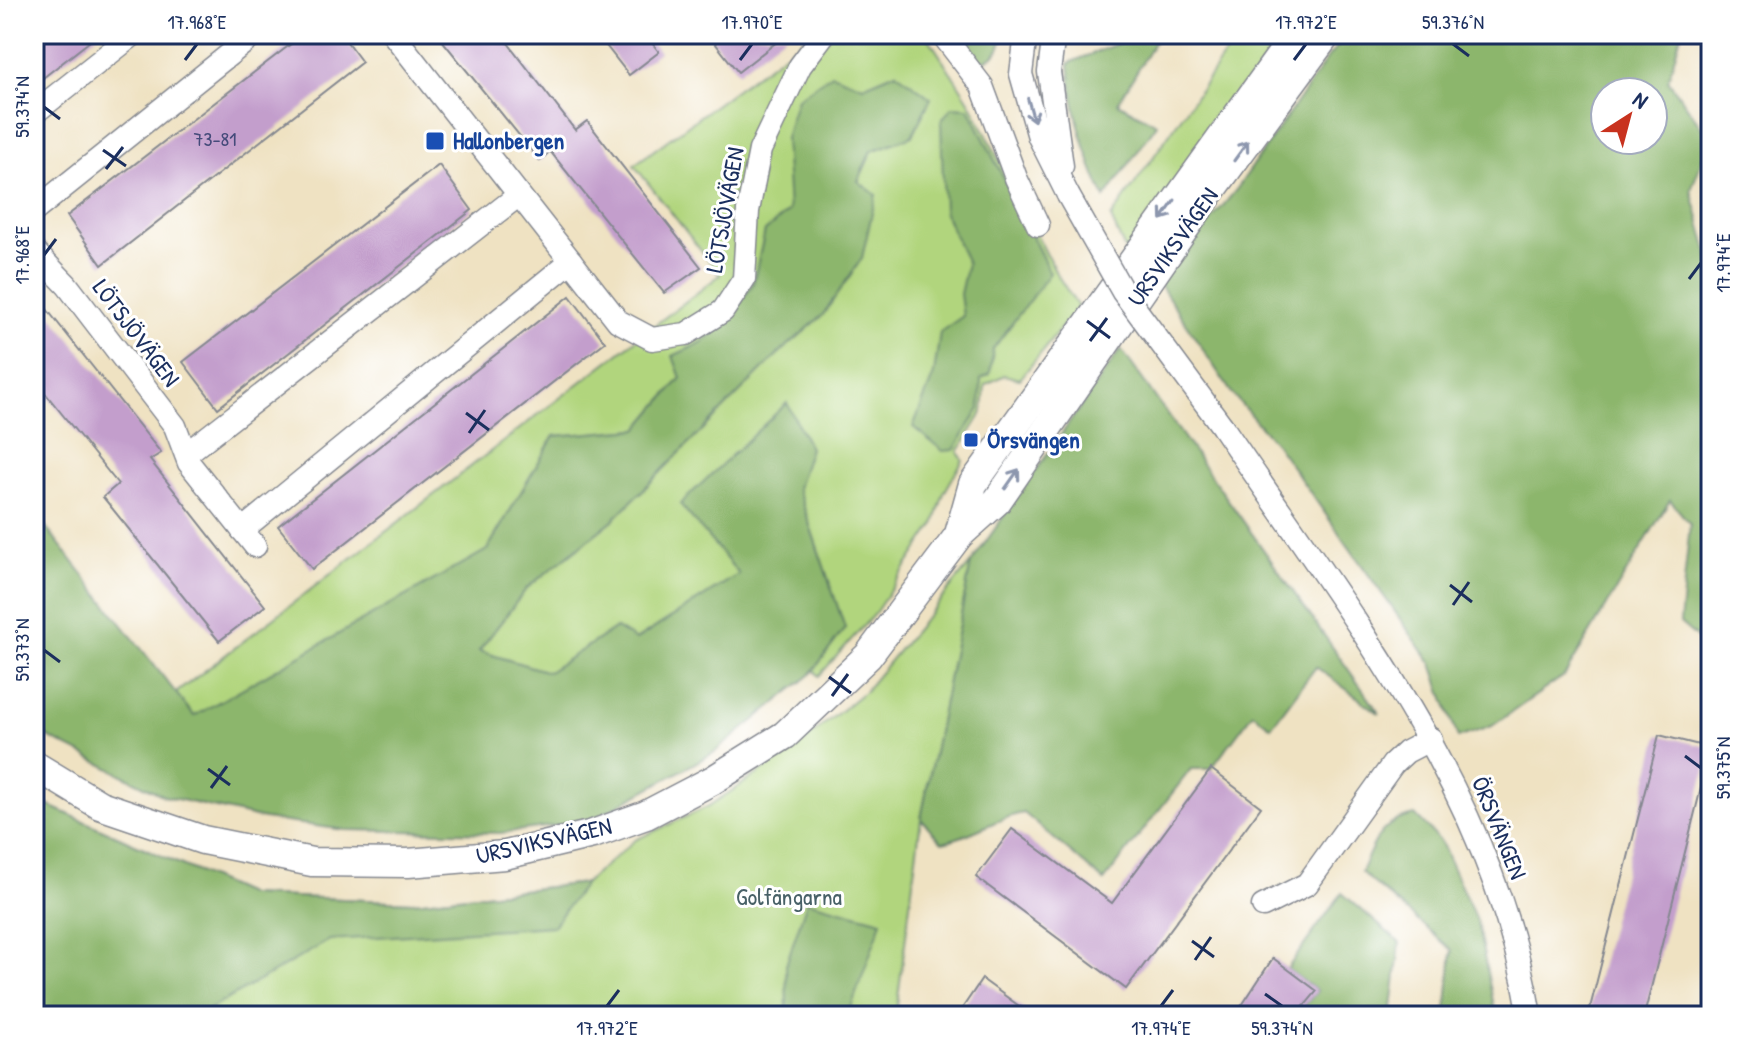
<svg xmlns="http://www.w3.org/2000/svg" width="1745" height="1050" font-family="'Patrick Hand',sans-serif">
	<rect width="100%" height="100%" fill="#fff"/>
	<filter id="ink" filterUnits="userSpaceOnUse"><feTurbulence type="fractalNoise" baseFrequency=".0125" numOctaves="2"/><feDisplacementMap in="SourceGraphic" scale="16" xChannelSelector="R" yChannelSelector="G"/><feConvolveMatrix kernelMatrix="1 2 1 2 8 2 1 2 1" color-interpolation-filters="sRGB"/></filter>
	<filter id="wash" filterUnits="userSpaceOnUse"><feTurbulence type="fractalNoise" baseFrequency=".006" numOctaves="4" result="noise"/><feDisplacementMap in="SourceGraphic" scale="32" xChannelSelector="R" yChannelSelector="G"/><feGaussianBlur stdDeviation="1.8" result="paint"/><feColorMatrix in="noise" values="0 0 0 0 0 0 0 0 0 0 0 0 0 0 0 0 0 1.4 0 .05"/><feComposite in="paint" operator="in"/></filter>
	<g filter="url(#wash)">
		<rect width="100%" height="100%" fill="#efe2c2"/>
		<!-- green -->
		<g fill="#b1d57d" stroke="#66826e" stroke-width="2">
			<polygon points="811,34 926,34 970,102 1056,273 1078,307 1020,379 1004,375 985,385 983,412 958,452 963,460 944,493 934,525 875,613 819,676 814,670 845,628 797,487 810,448 740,574 635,640 616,628 548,672 479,651 527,588 613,520 777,355 822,316 862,258 858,182 872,151 912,136 896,72 863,86 789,211 765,231 753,284 728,322 701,343 673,356 681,378 638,429 554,436 487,550 194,716 176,693 720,275 634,165"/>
			<polygon points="1239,34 1284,34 1127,254 1111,218"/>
			<polygon points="971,563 921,819 896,1013 899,1016 34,1016 34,799 249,895 413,902 585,883 635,840 707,807 788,754 865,691"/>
		</g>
		<!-- forest -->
		<g fill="#8cb66c" stroke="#547265" stroke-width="2" fill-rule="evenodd">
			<path d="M 953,34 L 1003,34 C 1001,52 995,57 979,63 Z"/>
			<path d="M 1142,34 L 1159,34 L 1118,103 L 1157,124 L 1105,198 C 1085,155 1072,109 1069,63 Z"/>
			<path d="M 1348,34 L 1681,34 L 1668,80 L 1710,139 L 1691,190 L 1711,262 L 1711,372 L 1703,383 L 1711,393 L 1711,650 L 1680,623 L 1690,524 L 1670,500 L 1565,675 L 1492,726 L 1458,738 L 1432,664 L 1275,443 L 1233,395 L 1159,283 L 1236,190 L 1329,56 ZM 1605,92 L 1653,92 L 1653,140 L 1605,140 Z"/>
			<polygon points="896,72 931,98 912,136 871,151 858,181 876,195 862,258 822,316 777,355 613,520 527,588 479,651 548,672 616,628 636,640 739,574 680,504 787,403 810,448 797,488 845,628 810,675 715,752 590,821 501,833 345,830 264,819 164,796 34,730 34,512 194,716 487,550 554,436 638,429 681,378 673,356 701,343 728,322 753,284 765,231 789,211 785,138 797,98 832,74 863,86"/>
			<polygon points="952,107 969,108 1050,273 993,349 990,374 981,379 980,409 954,450 943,451 913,427 934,374 940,332 963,316 960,294 967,263 944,212 941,121"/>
			<path d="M 1121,349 L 1380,714 L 1316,667 L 1271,727 L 1253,713 L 1211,769 L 1191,769 L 1104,881 L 1024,813 C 994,818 972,837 942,842 L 921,819 L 971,563 Z"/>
			<polygon points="34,799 249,895 413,902 585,883 553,926 330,940 205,1012 206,1016 34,1016"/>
			<path d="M 1415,815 L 1441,842 L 1477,922 L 1496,1016 L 1446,1016 L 1452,950 L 1361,872 C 1375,841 1379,822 1415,815 Z"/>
			<polygon points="1342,893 1400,943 1391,1016 1296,1016 1317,991 1287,969"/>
			<polygon points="807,901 882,921 848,1016 787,1016 786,965"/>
		</g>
		<g id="blocks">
			<!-- building -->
			<g fill="#c39ecc">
				<polygon points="34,34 99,34 34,85"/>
				<polygon points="304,34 341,34 362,62 102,265 67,216"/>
				<polygon points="437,34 501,34 575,130 587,121 701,267 664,293 550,151 540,161"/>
				<polygon points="597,34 645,34 659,52 629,75"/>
				<polygon points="708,34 787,34 738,72"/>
				<polygon points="439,165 472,210 218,408 183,362"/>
				<polygon points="34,293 161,453 150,460 265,606 219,641 103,497 118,484 34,379"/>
				<polygon points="570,296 605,342 312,569 278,526"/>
				<polygon points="1659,735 1711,748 1644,1016 1588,1016"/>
				<polygon points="1211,769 1261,807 1126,989 976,877 1012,829 1112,903"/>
				<polygon points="1273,958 1317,991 1296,1016 1235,1016"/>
				<polygon points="982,979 1033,1016 957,1016"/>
			</g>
		</g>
	</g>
	<g filter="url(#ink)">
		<use href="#blocks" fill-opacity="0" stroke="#858890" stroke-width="2"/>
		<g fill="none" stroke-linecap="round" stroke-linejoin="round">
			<!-- minor casing -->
			<g stroke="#858890" stroke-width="25">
				<g id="minor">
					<polyline points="393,34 618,321 652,339 686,334 723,311 744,279 748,211 760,150 800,66 824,34"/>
					<polyline points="942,34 982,86 1016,178 1038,225"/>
					<polyline points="1026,34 1021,74 1039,137 1068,195"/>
					<polyline points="1054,34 1049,72 1062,166"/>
					<polyline points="34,113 134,34"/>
					<polyline points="34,211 255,34"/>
					<polyline points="34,251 67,285 175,426 189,463 255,546"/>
					<path d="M 1222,426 C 1345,609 1494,792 1530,1016"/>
					<polyline points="186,454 519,195"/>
					<polyline points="242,530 571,261"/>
					<polyline points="1263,906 1307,884 1393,764 1406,752 1431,739"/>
				</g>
			</g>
			<!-- tertiary casing -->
			<g stroke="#858890" stroke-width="31">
				<g id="tertiary">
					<polyline points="959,534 973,484 1296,34"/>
					<polyline points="34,765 100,805 203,840 312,862 408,863 505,855 593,834 646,815 713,780 785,735 868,656 959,535 997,501 1201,205 1327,34"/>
				</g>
			</g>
			<!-- minor -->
			<use href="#minor" stroke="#fff" stroke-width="22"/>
			<!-- tertiary -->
			<use href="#tertiary" stroke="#fff" stroke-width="28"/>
			<!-- minor-bridge casing -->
			<g stroke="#858890" stroke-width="25" stroke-linecap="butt">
				<polyline id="minor-bridge" points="1068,195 1123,292 1222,426"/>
			</g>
			<!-- minor-bridge -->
			<use href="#minor-bridge" stroke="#fff" stroke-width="22"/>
		</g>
		<!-- one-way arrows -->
		<defs><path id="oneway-shaft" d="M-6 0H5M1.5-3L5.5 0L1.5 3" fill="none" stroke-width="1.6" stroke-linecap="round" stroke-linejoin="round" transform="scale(2)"/></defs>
		<g stroke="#8d97ae">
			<use href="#oneway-shaft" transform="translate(1031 110) rotate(74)"/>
			<use href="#oneway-shaft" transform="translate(1241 151) rotate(-54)"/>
			<use href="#oneway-shaft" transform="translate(1168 210) rotate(125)"/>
			<use href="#oneway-shaft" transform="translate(1012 479) rotate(-55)"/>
		</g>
	</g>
	<!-- ticks -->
	<path fill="none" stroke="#1b2f5e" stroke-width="3" d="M 1453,44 L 1469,56M 185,60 L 197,44M 740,60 L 752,44M 1294,60 L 1306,44M 44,107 L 60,119M 103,150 L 126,166M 106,169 L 123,147M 44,255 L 56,239M 1689,279 L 1701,263M 1087,321 L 1110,338M 1090,341 L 1107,318M 466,413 L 489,430M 469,433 L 485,410M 1450,585 L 1472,602M 1453,605 L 1469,582M 44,650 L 60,662M 829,677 L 851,693M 832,696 L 848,674M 1685,756 L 1701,768M 208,769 L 230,785M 211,788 L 227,766M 1192,941 L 1214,957M 1195,960 L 1211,937M 1265,994 L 1282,1006M 607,1006 L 619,990M 1161,1006 L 1173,990"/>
	<!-- markers -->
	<g fill="#1a4fb4" stroke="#fff" stroke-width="3">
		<rect x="425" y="131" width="20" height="20" rx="4"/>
		<rect x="963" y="432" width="16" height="16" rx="4"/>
	</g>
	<g text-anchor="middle" stroke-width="6" stroke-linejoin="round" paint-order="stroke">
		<!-- number labels -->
		<g font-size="20" fill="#454b7a">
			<text x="215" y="146">73-81</text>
		</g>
		<!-- transit labels -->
		<g font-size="24" font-weight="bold" fill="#164399" stroke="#fff" text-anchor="start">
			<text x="453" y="149">Hallonbergen</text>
			<text x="987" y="448">Örsvängen</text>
		</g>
		<!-- street labels -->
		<g font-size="24" fill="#1b2f5e" stroke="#fff">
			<text transform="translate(725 210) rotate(-80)" y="8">LÖTSJÖVÄGEN</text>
			<text transform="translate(1173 247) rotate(-55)" y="8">URSVIKSVÄGEN</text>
			<text transform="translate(136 333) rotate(53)" y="8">LÖTSJÖVÄGEN</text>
			<text transform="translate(1499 828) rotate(68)" y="8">ÖRSVÄNGEN</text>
			<text transform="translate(544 841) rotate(-13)" y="8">URSVIKSVÄGEN</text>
		</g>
		<!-- park labels -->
		<g font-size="24" fill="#486167" stroke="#fff">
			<text x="789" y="905">Golfängarna</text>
		</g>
	</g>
	<!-- margin -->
	<rect width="1745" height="1050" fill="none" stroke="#fff" stroke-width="88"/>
	<!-- north arrow -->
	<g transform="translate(1629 116) rotate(36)"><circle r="38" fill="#ffffff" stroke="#a4acbf" stroke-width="2"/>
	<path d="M0-6L14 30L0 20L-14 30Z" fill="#c8321e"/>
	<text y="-12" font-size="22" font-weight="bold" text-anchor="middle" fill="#1b2f5e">N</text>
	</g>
	<rect x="44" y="44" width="1657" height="962" fill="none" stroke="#1b2f5e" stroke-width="3"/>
	<g font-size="20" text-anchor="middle" fill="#1b2f5e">
		<text x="197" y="29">17.968°E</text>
		<text x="752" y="29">17.970°E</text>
		<text x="1306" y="29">17.972°E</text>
		<text x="1453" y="29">59.376°N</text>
		<text transform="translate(22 107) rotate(-90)" y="7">59.374°N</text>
		<text transform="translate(22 255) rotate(-90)" y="7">17.968°E</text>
		<text transform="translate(1723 263) rotate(-90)" y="7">17.974°E</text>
		<text transform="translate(22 650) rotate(-90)" y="7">59.373°N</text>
		<text transform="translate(1723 768) rotate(-90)" y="7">59.375°N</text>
		<text x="607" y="1035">17.972°E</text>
		<text x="1161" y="1035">17.974°E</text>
		<text x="1282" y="1035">59.374°N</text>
	</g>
</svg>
